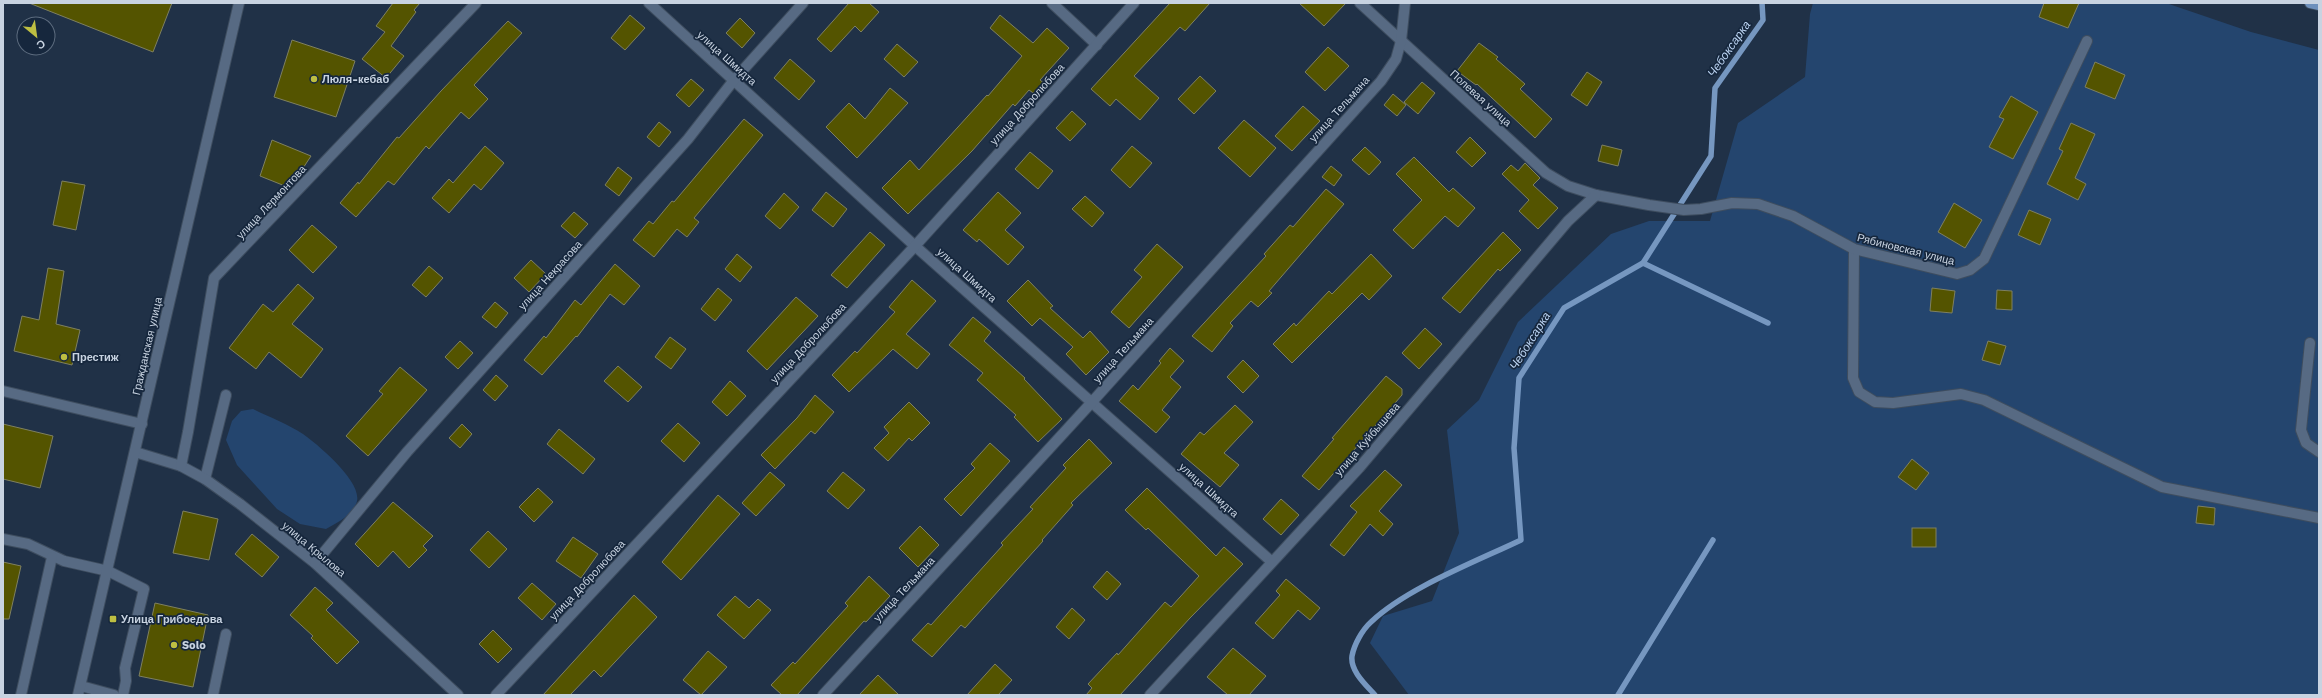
<svg xmlns="http://www.w3.org/2000/svg" width="2322" height="698" font-family="'Work Sans',sans-serif">
	<rect width="100%" height="100%" fill="#203147"/>
	<!-- green -->
	<g fill="#24456e">
		<polygon points="1813,3 2166,3 2251,32 2319,50 2319,695 1409,695 1370,643 1383,616 1432,601 1459,533 1447,430 1479,400 1518,322 1611,234 1649,221 1710,221 1738,123 1805,77 1810,14"/>
		<path d="M 253,409 C 269,417 288,424 303,434 C 317,444 366,484 356,504 C 350,517 338,522 326,529 L 300,524 L 277,509 L 237,465 L 226,440 L 232,421 L 241,411 Z"/>
	</g>
	<g fill="none" stroke-linecap="round" stroke-linejoin="round">
		<!-- stream -->
		<g stroke="#7697c0" stroke-width="5.5">
			<polyline points="1643,263 1768,323"/>
			<path d="M 1375,695 C 1366,685 1350,671 1352,656 C 1354,645 1362,630 1371,622 C 1407,588 1475,562 1521,540 L 1514,448 L 1519,378 L 1564,308 L 1643,263 L 1711,156 L 1715,88 L 1763,20 L 1762,3"/>
			<polyline points="1618,695 1713,540"/>
		</g>
	</g>
	<!-- building -->
	<g fill="#545400" stroke="#7e8060">
		<polygon points="29,3 172,3 153,52"/>
		<polygon points="393,3 420,3 414,10 416,12 391,46 404,56 386,78 362,59 385,32 376,26"/>
		<polygon points="849,3 869,3 879,12 861,32 855,26 831,52 817,39"/>
		<polygon points="1170,3 1210,3 1185,31 1180,27 1134,76 1159,98 1140,120 1116,99 1110,106 1091,89"/>
		<polygon points="1299,3 1346,3 1324,26"/>
		<polygon points="2044,3 2079,3 2068,28 2039,17"/>
		<polygon points="630,15 645,28 625,50 611,38"/>
		<polygon points="1000,15 1033,43 1047,28 1069,48 1040,80 1045,84 1036,95 1029,90 1015,106 1013,104 972,151 908,214 882,188 910,160 919,170 987,95 988,96 1022,56 990,28"/>
		<polygon points="740,18 755,33 742,48 726,33"/>
		<polygon points="508,21 522,33 474,85 488,99 469,119 461,112 429,149 426,146 394,185 388,181 356,217 340,203 358,182 359,184 397,137 399,138 441,91"/>
		<polygon points="292,40 355,61 336,117 274,97"/>
		<polygon points="1479,43 1498,57 1496,59 1525,84 1520,89 1552,119 1535,138 1477,84 1476,85 1457,71"/>
		<polygon points="897,44 918,62 904,77 884,59"/>
		<polygon points="1328,47 1349,66 1325,91 1305,72"/>
		<polygon points="790,59 815,81 799,100 774,78"/>
		<polygon points="2095,62 2125,75 2115,99 2085,87"/>
		<polygon points="1587,72 1602,82 1587,106 1571,95"/>
		<polygon points="1200,76 1216,91 1194,114 1178,99"/>
		<polygon points="691,79 704,90 689,107 676,95"/>
		<polygon points="1422,82 1435,93 1418,114 1404,102"/>
		<polygon points="890,88 908,103 857,158 826,127 849,103 865,119"/>
		<polygon points="1393,94 1406,105 1397,116 1384,105"/>
		<polygon points="2011,96 2038,112 2013,159 1989,147 2004,119 1999,117"/>
		<polygon points="1303,106 1320,121 1292,151 1275,136"/>
		<polygon points="1072,111 1086,124 1070,141 1056,128"/>
		<polygon points="744,119 763,135 694,218 699,222 687,237 677,229 654,257 633,240 649,221 653,224 672,201 674,202"/>
		<polygon points="1244,120 1276,148 1250,177 1218,148"/>
		<polygon points="659,122 671,132 659,147 647,137"/>
		<polygon points="2071,123 2095,134 2075,178 2086,184 2078,200 2047,184 2063,151 2059,149"/>
		<polygon points="1470,137 1486,153 1472,167 1456,152"/>
		<polygon points="272,140 311,156 290,188 260,176"/>
		<polygon points="1602,145 1622,150 1618,166 1598,161"/>
		<polygon points="485,146 504,163 481,190 474,184 449,213 432,198 449,179 453,183"/>
		<polygon points="1132,146 1152,163 1130,188 1111,170"/>
		<polygon points="1365,147 1381,162 1369,175 1352,160"/>
		<polygon points="1030,152 1053,171 1038,189 1015,169"/>
		<polygon points="1414,157 1449,192 1453,188 1475,208 1458,227 1445,216 1413,249 1393,230 1422,200 1396,174"/>
		<polygon points="1525,163 1540,178 1533,185 1558,208 1538,229 1519,211 1529,200 1502,174 1511,165 1518,171"/>
		<polygon points="1331,166 1342,175 1334,186 1322,177"/>
		<polygon points="618,167 632,178 619,196 605,185"/>
		<polygon points="62,181 85,185 76,230 53,225"/>
		<polygon points="1326,189 1344,204 1269,291 1272,293 1258,307 1251,301 1230,323 1233,326 1212,352 1192,336 1266,256 1264,254 1290,225 1293,227"/>
		<polygon points="826,192 847,209 833,227 812,210"/>
		<polygon points="998,192 1021,213 1005,230 1024,247 1008,265 979,239 977,242 963,230"/>
		<polygon points="784,193 799,207 780,229 765,216"/>
		<polygon points="1085,196 1104,213 1092,227 1072,209"/>
		<polygon points="1954,203 1982,220 1965,248 1938,232"/>
		<polygon points="2029,210 2051,219 2040,245 2018,235"/>
		<polygon points="574,212 588,224 575,238 561,226"/>
		<polygon points="312,225 337,247 313,273 289,250"/>
		<polygon points="870,232 885,245 847,288 831,275"/>
		<polygon points="1503,232 1521,250 1500,271 1498,269 1460,313 1442,298"/>
		<polygon points="1157,244 1183,267 1129,328 1111,312 1142,277 1134,270"/>
		<polygon points="737,254 752,267 740,282 725,269"/>
		<polygon points="1371,254 1392,276 1369,300 1362,293 1292,363 1273,344 1294,323 1296,326 1329,291 1332,294"/>
		<polygon points="531,260 546,274 529,292 514,278"/>
		<polygon points="615,264 640,286 624,305 610,294 577,337 576,336 542,375 524,360 544,336 546,338 575,300 581,305"/>
		<polygon points="429,266 443,278 426,297 412,285"/>
		<polygon points="48,268 64,271 56,324 80,330 72,365 14,351 22,316 39,320"/>
		<polygon points="912,280 936,301 906,334 930,354 917,369 893,349 849,392 832,375 855,351 857,353 895,312 889,307"/>
		<polygon points="1028,280 1053,306 1050,308 1083,338 1090,331 1109,352 1086,375 1066,354 1073,347 1040,318 1032,326 1007,301"/>
		<polygon points="298,284 314,298 292,324 323,349 301,378 269,352 256,369 229,348 263,304 273,312"/>
		<polygon points="718,288 732,300 715,321 701,309"/>
		<polygon points="1932,288 1955,291 1952,313 1930,311"/>
		<polygon points="1997,290 2012,291 2012,310 1996,309"/>
		<polygon points="796,297 818,316 767,370 747,351"/>
		<polygon points="495,302 508,313 496,328 482,317"/>
		<polygon points="973,317 991,332 984,341 1025,378 1024,379 1062,419 1038,442 1014,417 1016,415 977,380 983,373 949,345"/>
		<polygon points="1425,328 1442,344 1419,369 1402,353"/>
		<polygon points="670,337 686,349 671,369 655,357"/>
		<polygon points="460,341 473,353 458,369 445,357"/>
		<polygon points="1988,341 2006,346 2000,365 1982,360"/>
		<polygon points="1170,348 1184,361 1170,377 1181,387 1162,410 1170,417 1156,433 1119,401 1133,385 1138,390 1161,363 1159,361"/>
		<polygon points="1243,360 1259,376 1243,393 1227,377"/>
		<polygon points="618,366 642,387 628,402 604,381"/>
		<polygon points="400,367 427,390 368,456 346,436 383,394 379,391"/>
		<polygon points="496,375 508,386 495,401 483,390"/>
		<polygon points="1386,376 1402,389 1402,395 1319,490 1302,476 1334,439 1332,438"/>
		<polygon points="730,381 746,396 727,416 712,402"/>
		<polygon points="815,395 834,412 815,434 811,431 775,469 761,455 797,418"/>
		<polygon points="909,402 930,423 912,441 909,438 888,461 874,448 889,433 884,427"/>
		<polygon points="1235,405 1253,422 1224,453 1239,465 1220,487 1181,454 1200,432 1204,435"/>
		<polygon points="678,423 700,443 684,462 661,441"/>
		<polygon points="3,424 53,436 40,488 3,479"/>
		<polygon points="462,424 472,434 460,448 449,438"/>
		<polygon points="559,429 595,459 583,474 547,444"/>
		<polygon points="1089,439 1112,463 1071,503 1073,505 1042,540 1043,541 965,628 961,625 932,657 912,640 928,623 931,625 1003,545 1001,543 1033,509 1030,507 1066,468 1063,465"/>
		<polygon points="990,443 1010,461 961,516 944,499 975,468 971,464"/>
		<polygon points="1912,459 1929,473 1916,490 1898,477"/>
		<polygon points="1385,470 1402,485 1379,511 1393,524 1383,536 1370,524 1344,556 1330,545 1357,512 1350,506"/>
		<polygon points="770,472 785,485 756,516 742,503"/>
		<polygon points="843,472 865,490 848,509 827,491"/>
		<polygon points="538,488 553,502 534,522 519,507"/>
		<polygon points="1147,488 1216,556 1224,547 1243,564 1190,618 1120,695 1086,695 1092,688 1088,684 1117,653 1118,655 1165,602 1171,607 1199,576 1148,528 1146,530 1125,510"/>
		<polygon points="718,495 740,514 681,580 662,562"/>
		<polygon points="1281,499 1299,515 1281,535 1263,519"/>
		<polygon points="393,502 433,536 423,546 427,550 409,568 393,551 378,567 355,544"/>
		<polygon points="2198,506 2215,508 2214,525 2196,523"/>
		<polygon points="183,511 218,519 209,560 173,553"/>
		<polygon points="920,526 939,545 918,567 899,548"/>
		<rect x="1912" y="528" width="24" height="19"/>
		<polygon points="488,531 507,549 489,568 470,550"/>
		<polygon points="252,534 279,557 262,577 235,554"/>
		<polygon points="573,537 598,554 581,578 556,561"/>
		<polygon points="3,562 21,566 9,619 3,619"/>
		<polygon points="1107,571 1121,584 1107,600 1093,587"/>
		<polygon points="869,576 890,596 866,622 864,621 797,695 782,695 771,685 793,662 795,664 848,606 845,603"/>
		<polygon points="1286,579 1320,608 1310,620 1298,610 1273,639 1255,623 1280,595 1276,591"/>
		<polygon points="532,583 556,604 542,620 518,598"/>
		<polygon points="315,587 333,603 326,610 359,642 337,664 311,638 313,636 290,615"/>
		<polygon points="634,595 657,617 601,677 594,670 570,695 543,695"/>
		<polygon points="735,596 749,608 758,599 771,610 744,639 717,615"/>
		<polygon points="155,603 208,615 193,687 139,676"/>
		<polygon points="1072,608 1085,620 1069,639 1056,627"/>
		<polygon points="493,630 512,649 498,663 479,644"/>
		<polygon points="1233,648 1266,676 1249,695 1228,695 1207,677"/>
		<polygon points="708,651 727,667 701,695 683,680"/>
		<polygon points="995,664 1012,680 998,695 967,695"/>
		<polygon points="878,675 899,695 859,695"/>
	</g>
	<g fill="none" stroke-linecap="round" stroke-linejoin="round">
		<!-- lane casing -->
		<g stroke="#3e4d5f" stroke-width="12">
			<g id="lane">
				<polyline points="1052,3 1097,45"/>
				<polyline points="1854,249 1853,378 1859,392 1875,402 1893,403 1961,394 1984,400 2162,487 2319,518"/>
				<polyline points="2310,343 2301,430 2306,443 2319,452"/>
				<polyline points="205,479 226,395"/>
				<polyline points="3,539 28,544 64,561 108,571 144,589 125,668 126,681 123,695"/>
				<polyline points="81,686 114,695"/>
				<polyline points="21,695 52,557"/>
				<polyline points="213,695 226,634"/>
			</g>
		</g>
		<!-- street casing -->
		<g stroke="#3e4d5f" stroke-width="12">
			<g id="street">
				<polyline points="649,3 915,246 1272,562"/>
				<polyline points="1360,3 1546,173 1568,186 1596,195 1649,205 1684,210 1701,209 1732,203 1758,204 1793,216 1854,249 1957,274 1970,270 1984,259 2087,41"/>
				<polyline points="3,391 142,424"/>
				<polyline points="135,452 181,466 205,479 240,504 315,563 458,695"/>
				<polyline points="181,466 188,432 214,278 476,3"/>
				<polyline points="315,563 407,452 688,139 734,80 803,3"/>
				<polyline points="496,695 915,246 1134,3"/>
				<polyline points="823,695 1092,402 1381,81 1396,59 1401,41 1405,3"/>
				<polyline points="1150,695 1359,468 1568,221 1596,195"/>
			</g>
		</g>
		<!-- secondary casing -->
		<g stroke="#3e4d5f" stroke-width="12">
			<polyline id="secondary" points="78,695 239,3"/>
		</g>
		<!-- primary casing -->
		<g stroke="#3e4d5f" stroke-width="12">
			<polyline id="primary" points="2310,3 2319,5"/>
		</g>
		<!-- lane -->
		<use href="#lane" stroke="#576a83" stroke-width="10"/>
		<!-- street -->
		<use href="#street" stroke="#576a83" stroke-width="10"/>
		<!-- secondary -->
		<use href="#secondary" stroke="#576a83" stroke-width="10"/>
		<!-- primary -->
		<use href="#primary" stroke="#6e90bc" stroke-width="10"/>
	</g>
	<!-- markers -->
	<g fill="#bebf42" stroke="#16273d" stroke-width="1.5">
		<circle cx="314" cy="79" r="4"/>
		<circle cx="64" cy="357" r="4"/>
		<rect x="109" y="615" width="8" height="8" rx="2"/>
		<circle cx="174" cy="645" r="4"/>
	</g>
	<g text-anchor="middle" stroke-width="3.5" stroke-linejoin="round" paint-order="stroke">
		<!-- street labels -->
		<g font-size="11" fill="#c8d3e1" stroke="#16273d">
			<text transform="translate(727 58) rotate(42)" y="4">улица Шмидта</text>
			<text transform="translate(1481 98) rotate(42)" y="4">Полевая улица</text>
			<text transform="translate(1027 104) rotate(-48)" y="4">улица Добролюбова</text>
			<text transform="translate(1339 109) rotate(-48)" y="4">улица Тельмана</text>
			<text transform="translate(271 202) rotate(-47)" y="4">улица Лермонтова</text>
			<text transform="translate(1906 249) rotate(14)" y="4">Рябиновская улица</text>
			<text transform="translate(550 275) rotate(-48)" y="4">улица Некрасова</text>
			<text transform="translate(967 275) rotate(42)" y="4">улица Шмидта</text>
			<text transform="translate(808 343) rotate(-47)" y="4">улица Добролюбова</text>
			<text transform="translate(147 346) rotate(-77)" y="4">Гражданская улица</text>
			<text transform="translate(1123 350) rotate(-48)" y="4">улица Тельмана</text>
			<text transform="translate(1367 439) rotate(-49)" y="4">улица Куйбышева</text>
			<text transform="translate(1209 490) rotate(42)" y="4">улица Шмидта</text>
			<text transform="translate(314 549) rotate(40)" y="4">улица Крылова</text>
			<text transform="translate(587 580) rotate(-47)" y="4">улица Добролюбова</text>
			<text transform="translate(904 589) rotate(-47)" y="4">улица Тельмана</text>
		</g>
		<!-- poi labels -->
		<g font-size="11" font-weight="bold" fill="#c8d3e1" stroke="#16273d" text-anchor="start">
			<text x="322" y="83">Люля-кебаб</text>
			<text x="72" y="361">Престиж</text>
			<text x="121" y="623">Улица Грибоедова</text>
			<text x="182" y="649">Solo</text>
		</g>
		<!-- water labels -->
		<g font-size="12" font-style="italic" fill="#bcd4f3" stroke="#16273d">
			<text transform="translate(1729 49) rotate(-55)" y="4">Чебоксарка</text>
			<text transform="translate(1530 341) rotate(-58)" y="4">Чебоксарка</text>
		</g>
	</g>
	<!-- border -->
	<rect width="2322" height="698" fill="none" stroke="#c8d3e1" stroke-width="8"/>
	<!-- north arrow -->
	<g transform="translate(36 36) rotate(151)"><circle r="19" fill="#16273d" stroke="#5d6c7f"/>
	<path d="M0-3L7 15L0 10L-7 15Z" fill="#bebf42"/>
	<text y="-6" font-size="11" font-weight="bold" text-anchor="middle" fill="#c8d3e1">С</text>
	</g>
</svg>
